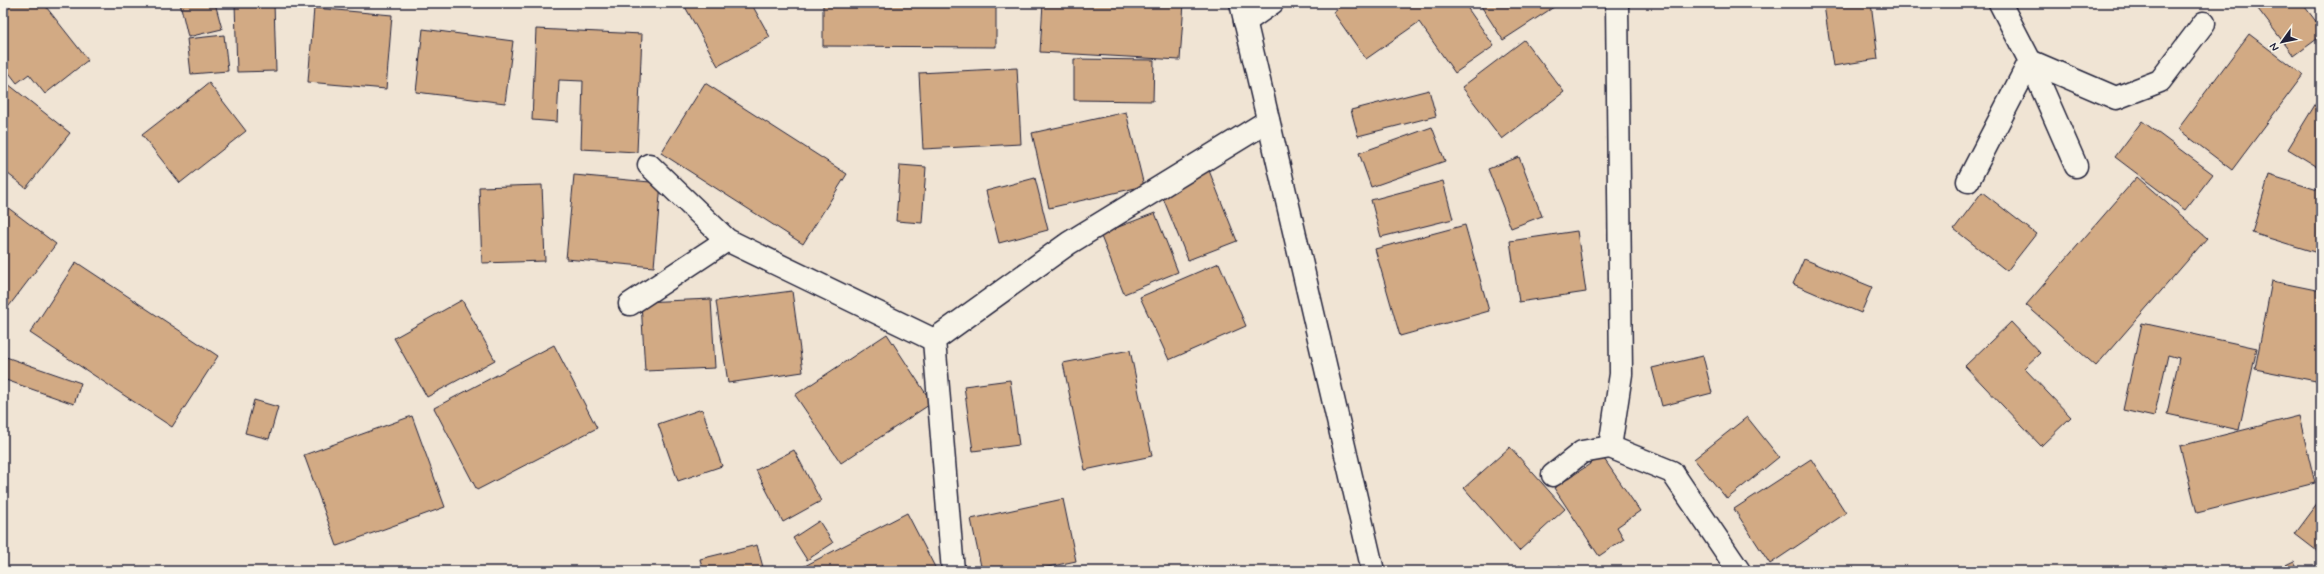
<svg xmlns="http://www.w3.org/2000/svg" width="2324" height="574" font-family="Mynerve,sans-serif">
	<rect width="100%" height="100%" fill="#f0e4d4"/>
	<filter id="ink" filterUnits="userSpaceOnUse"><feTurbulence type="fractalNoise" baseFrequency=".025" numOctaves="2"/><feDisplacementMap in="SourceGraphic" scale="8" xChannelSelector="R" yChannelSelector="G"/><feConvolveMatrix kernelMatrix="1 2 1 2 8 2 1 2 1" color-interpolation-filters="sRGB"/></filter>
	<g filter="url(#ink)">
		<!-- building -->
		<g fill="#d2aa84" stroke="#22223b">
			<polygon points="3,3 43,3 88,60 45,94 29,74 17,83 3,65"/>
			<polygon points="180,3 215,3 222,29 188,37"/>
			<polygon points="235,3 274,3 276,71 237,72"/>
			<polygon points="683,3 751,3 770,37 718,66"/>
			<polygon points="823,3 996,3 996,47 823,46"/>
			<polygon points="1043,3 1184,3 1180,60 1040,52"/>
			<polygon points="1345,3 1464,3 1494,46 1455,73 1419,22 1366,59 1333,12"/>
			<polygon points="1479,3 1560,3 1503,40"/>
			<polygon points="1837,3 1871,3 1878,59 1833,66 1824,5"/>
			<polygon points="2266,3 2302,3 2321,28 2321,36 2294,56 2258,9"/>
			<polygon points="314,8 392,15 386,89 308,82"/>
			<polygon points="423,29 513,41 505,103 416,92"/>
			<polygon points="536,29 642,34 637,152 581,149 583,81 559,80 557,122 532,120"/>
			<polygon points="2249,34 2303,75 2232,170 2178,129"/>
			<polygon points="224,35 228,71 191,74 187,39"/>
			<polygon points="1524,40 1564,92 1502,139 1462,87"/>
			<polygon points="1074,59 1154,60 1153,101 1074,100"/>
			<polygon points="1017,68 1021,144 923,149 919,73"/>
			<polygon points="3,80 70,133 26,188 3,170"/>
			<polygon points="209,83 246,131 180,183 142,135"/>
			<polygon points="705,83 847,174 803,244 661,153"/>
			<polygon points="1429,90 1436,116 1358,136 1351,110"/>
			<polygon points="2321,95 2321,169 2288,149"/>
			<polygon points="1126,112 1144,186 1049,208 1032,133"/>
			<polygon points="2142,121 2213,174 2185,210 2115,157"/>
			<polygon points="1432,127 1445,161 1371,187 1359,153"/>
			<polygon points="1519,157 1542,216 1511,228 1488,169"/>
			<polygon points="900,165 926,167 922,223 896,221"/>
			<polygon points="1208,168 1237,241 1188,260 1159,188"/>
			<polygon points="574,175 661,183 654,267 566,259"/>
			<polygon points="2269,175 2321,191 2321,254 2252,233"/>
			<polygon points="2137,177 2207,238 2096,366 2026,305"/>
			<polygon points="1035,178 1048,230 999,243 986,191"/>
			<polygon points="1443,181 1453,219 1381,237 1371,200"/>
			<polygon points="542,185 545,261 482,263 479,187"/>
			<polygon points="1982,192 2036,234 2007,271 1954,229"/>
			<polygon points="3,204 56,244 3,314"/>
			<polygon points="1155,213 1178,272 1124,294 1100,234"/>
			<polygon points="1465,225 1489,311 1400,336 1375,249"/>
			<polygon points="1577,231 1586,292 1519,302 1510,241"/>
			<polygon points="1804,259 1872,287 1861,313 1793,284"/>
			<polygon points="76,262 218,356 172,427 30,333"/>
			<polygon points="1219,263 1246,326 1169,360 1140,297"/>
			<polygon points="2272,281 2321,291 2321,382 2255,369"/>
			<polygon points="792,291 803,372 728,383 716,301"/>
			<polygon points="711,299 715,368 645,371 641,302"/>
			<polygon points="462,300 495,360 427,397 394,338"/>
			<polygon points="2011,322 2040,353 2024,368 2071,417 2041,446 1965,366"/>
			<polygon points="2142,323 2257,348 2239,430 2167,414 2179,358 2168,355 2154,417 2123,410"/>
			<polygon points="887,334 932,403 841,463 795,395"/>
			<polygon points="554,345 597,428 477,490 434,408"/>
			<polygon points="1130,350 1152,456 1085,470 1063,363"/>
			<polygon points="3,356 81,383 74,404 3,379"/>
			<polygon points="1703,356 1712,393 1662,406 1652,368"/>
			<polygon points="1010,380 1019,445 973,451 964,386"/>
			<polygon points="254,400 278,407 269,439 245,433"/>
			<polygon points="702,409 722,466 678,481 658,424"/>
			<polygon points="412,416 445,507 337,546 304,455"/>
			<polygon points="2299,416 2315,483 2197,513 2180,446"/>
			<polygon points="1747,417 1779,457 1727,499 1694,459"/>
			<polygon points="1510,447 1565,509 1519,551 1464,488"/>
			<polygon points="794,450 821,501 783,522 756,470"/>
			<polygon points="1602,456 1640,511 1617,527 1624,539 1599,556 1554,488"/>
			<polygon points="1811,459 1846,513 1770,564 1734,509"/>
			<polygon points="1063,499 1076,561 1029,571 982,571 971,519"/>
			<polygon points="2321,499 2321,554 2295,534"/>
			<polygon points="907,513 937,571 795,571"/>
			<polygon points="819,521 833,543 807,560 793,538"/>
			<polygon points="757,545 764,571 703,571 700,559"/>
			<polygon points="2294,561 2299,571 2273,571"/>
			<polygon points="1560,565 1564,571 1552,571"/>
			<polygon points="2166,565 2171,571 2157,571"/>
		</g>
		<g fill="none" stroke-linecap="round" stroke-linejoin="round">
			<!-- street casing -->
			<g stroke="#22223b" stroke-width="25">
				<g id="street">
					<polyline points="1245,22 1272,3"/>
					<polyline points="2030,61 2116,98 2160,81 2204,23"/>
					<polyline points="2030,61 2076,166"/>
					<polyline points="649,165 727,240"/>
					<polyline points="1968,181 2030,61 2000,3"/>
					<polyline points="630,304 727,240 934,340"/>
					<polyline points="1610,447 1621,374 1617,3"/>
					<polyline points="1553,475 1582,452 1610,447 1672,472 1739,571"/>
					<polyline points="953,571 934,340 1069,243 1268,121"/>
				</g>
			</g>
			<!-- secondary casing -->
			<g stroke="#22223b" stroke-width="25">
				<polyline id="secondary" points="1241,3 1373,571"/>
			</g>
			<!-- street -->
			<use href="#street" stroke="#f7f3e8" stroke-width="22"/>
			<!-- secondary -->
			<use href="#secondary" stroke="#f7f3e8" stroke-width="22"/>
		</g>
	</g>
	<!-- margin -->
	<rect width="2324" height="574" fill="none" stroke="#f7f3e8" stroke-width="16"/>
	<rect x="8" y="8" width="2308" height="558" fill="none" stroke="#22223b" stroke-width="1.5" filter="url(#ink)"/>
	<!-- north arrow -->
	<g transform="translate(2282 42) rotate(237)" stroke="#f7f3e8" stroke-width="3" paint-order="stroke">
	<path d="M0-3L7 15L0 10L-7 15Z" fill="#22223b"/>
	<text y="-6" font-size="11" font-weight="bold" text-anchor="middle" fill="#22223b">N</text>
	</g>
</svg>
